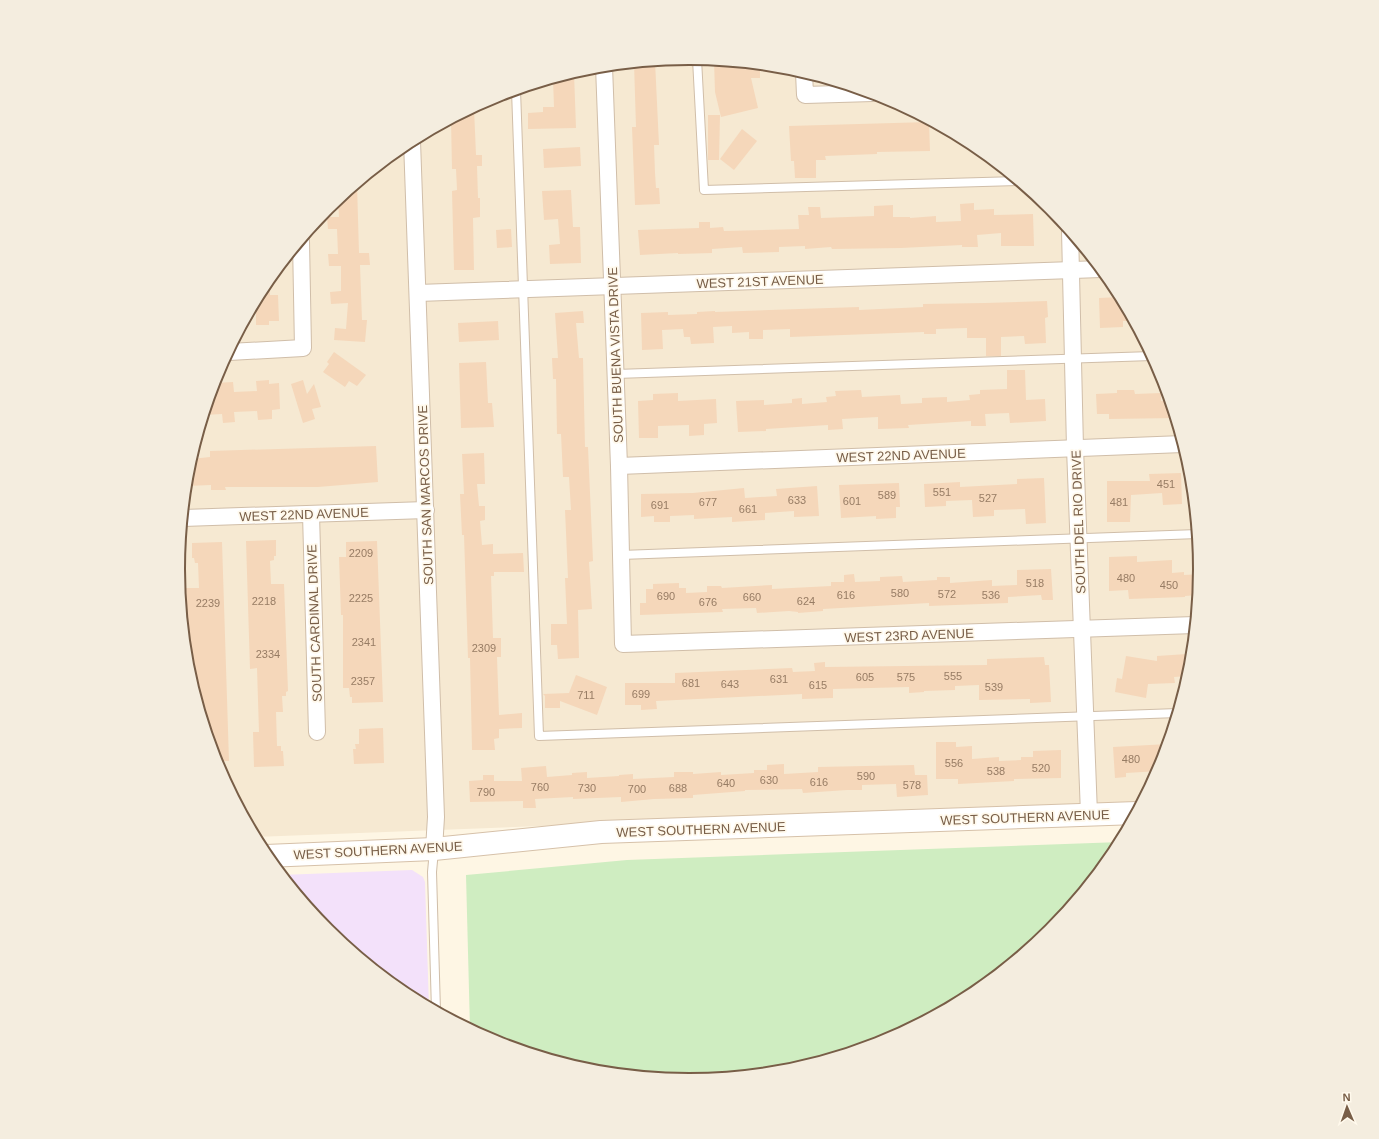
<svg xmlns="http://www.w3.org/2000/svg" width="1379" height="1139" font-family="Arial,sans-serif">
	<rect width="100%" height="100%" fill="#fef6e4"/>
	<!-- residential -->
	<polygon fill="#f6e9d2" points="690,58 790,68 885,97 974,144 1051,208 1115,286 1162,374 1191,470 1201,570 1191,670 1162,765 1142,803 255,837 217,765 188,669 178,569 188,469 217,374 264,285 328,208 406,144 494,97 590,68"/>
	<!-- education -->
	<polygon fill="#f3e1fa" points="412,870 423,877 425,882 429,1007 405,995 328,931 281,875"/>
	<!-- green -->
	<polygon fill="#cfedc1" points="1121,842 1115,854 1051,931 973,995 885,1042 789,1071 689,1081 589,1071 494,1042 470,1029 466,875 627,860"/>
	<!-- building -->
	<g fill="#f5d7ba">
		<polygon points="714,60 760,65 760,78 751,78 758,108 721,117 715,92"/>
		<polygon points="655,61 659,145 654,145 655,173 656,188 659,188 660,204 635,205 632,127 636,127 634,63"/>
		<polygon points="574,73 576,128 528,129 528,113 543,112 543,107 554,107 553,79"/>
		<polygon points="474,108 476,155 482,155 482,166 477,166 478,198 480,198 480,217 473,218 474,270 454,270 452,191 457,190 456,169 452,169 451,120"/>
		<polygon points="708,115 720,115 719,160 708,160"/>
		<polygon points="929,122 930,151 877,152 877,154 825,156 826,160 816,160 816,178 795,178 794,161 791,161 789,126"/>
		<polygon points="742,129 757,141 734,170 720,159"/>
		<polygon points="580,147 581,166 544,168 543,149"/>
		<polygon points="357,184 359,253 369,253 370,265 360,265 362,320 367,320 365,342 334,340 335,328 346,329 348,303 331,304 330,292 341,291 341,266 329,266 328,254 338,254 337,229 328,229 327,217 339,217 338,199"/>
		<polygon points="571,190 573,227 580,227 581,263 550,264 549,245 560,244 558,219 544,220 542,191"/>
		<polygon points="974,203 974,210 994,209 994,215 1033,214 1034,246 1001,246 1001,233 977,235 978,247 962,247 962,245 901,248 832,249 831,247 805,249 805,246 779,247 779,252 743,253 742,247 712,249 712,253 678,254 678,253 640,255 638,230 699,228 699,222 710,222 710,228 723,227 724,231 799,229 798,215 809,215 808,207 820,207 821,218 874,216 874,206 893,205 893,217 910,217 910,218 936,216 936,222 961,221 960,204"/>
		<polygon points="511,229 512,247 497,248 496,230"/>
		<polygon points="269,279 270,295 278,295 279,321 269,321 269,325 256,325 256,301 264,285"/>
		<polygon points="1121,297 1134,321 1123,321 1123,327 1100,328 1099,298"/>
		<polygon points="1047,301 1048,317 1045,318 1046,343 1025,344 1024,336 1001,337 1001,356 986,356 986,338 967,338 967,328 936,329 936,334 924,334 924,332 790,337 790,329 763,330 763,339 749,339 749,332 732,333 732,326 713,327 714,343 691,344 690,337 684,337 683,329 662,330 663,349 642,350 641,313 668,312 668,315 697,314 697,312 715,311 715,312 859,307 859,310 923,307 923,304 985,303"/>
		<polygon points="583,311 584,323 576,323 579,358 583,358 585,447 588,447 593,561 589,562 592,609 578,610 579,658 558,659 557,645 551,645 551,624 567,624 565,578 568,578 565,510 571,510 569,477 563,477 561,434 557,434 556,379 553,379 552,358 558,358 555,313"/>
		<polygon points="498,321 499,340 459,342 458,323"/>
		<polygon points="334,352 366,375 357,386 349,381 345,387 323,372 329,364 327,362"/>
		<polygon points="486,362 488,403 492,403 494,427 461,428 459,363"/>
		<polygon points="1007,370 1025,370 1026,400 1045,399 1046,421 1010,423 1009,413 985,414 986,426 971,426 971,421 908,425 909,428 878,429 878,417 842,419 843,429 828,430 828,425 766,429 766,431 738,432 736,401 764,400 764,405 792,403 792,399 802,398 802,404 827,402 826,397 836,396 835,391 861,390 862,397 900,395 901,404 922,403 922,398 947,397 947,402 970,400 969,395 980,394 980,390 1007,389"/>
		<polygon points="269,380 269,384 279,383 280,409 272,410 272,419 258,420 257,411 234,412 235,422 223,423 222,414 204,415 214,383 233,382 234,392 257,391 256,381"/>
		<polygon points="303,380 307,394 314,384 321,407 312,409 315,419 303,423 291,384"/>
		<polygon points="1117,390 1134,390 1135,394 1161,393 1161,401 1170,400 1176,418 1109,419 1109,414 1097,414 1096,394 1117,393"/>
		<polygon points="678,393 678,401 716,399 717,423 704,424 704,435 689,436 689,425 658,426 658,438 639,438 638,401 653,400 653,394"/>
		<polygon points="376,446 378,482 318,487 225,487 226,490 211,490 211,485 186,486 188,469 191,459 210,457 210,451"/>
		<polygon points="484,453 485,484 477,484 479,506 485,506 485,520 480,521 482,545 493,544 493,554 523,553 524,572 494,572 494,576 491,576 493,638 501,638 501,657 497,657 499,715 522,713 522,728 499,729 499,738 494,739 495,750 472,750 470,658 468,658 464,535 462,535 460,494 464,494 462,454"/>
		<polygon points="1181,473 1182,504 1163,505 1162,493 1131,495 1130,522 1107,522 1107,481 1150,481 1149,474"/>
		<polygon points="1044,478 1046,523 1026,524 1025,509 994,510 994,516 973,517 972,500 946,501 946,506 925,507 924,484 960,482 960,487 1017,484 1017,479"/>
		<polygon points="899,483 900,507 896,507 896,518 876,519 876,516 841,518 839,485"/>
		<polygon points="817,486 819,516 794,517 794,511 765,513 765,520 732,522 732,517 694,519 694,515 670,516 670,522 654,522 654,516 641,517 641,494 693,493 744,488 745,498 777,496 776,489"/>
		<polygon points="276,540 276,556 274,556 274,560 270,561 271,584 284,584 288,691 286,692 286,696 282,696 283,712 276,712 277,746 281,746 281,751 283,751 284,766 254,767 253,732 259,732 257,668 250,669 246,541"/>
		<polygon points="377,541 383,702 352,703 352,697 350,697 349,688 343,688 343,615 341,615 339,557 346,557 346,542"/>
		<polygon points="222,542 229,761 216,761 189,672 186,588 199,588 198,563 195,563 194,558 192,558 192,543"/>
		<polygon points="1137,556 1137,562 1172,560 1172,573 1184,572 1184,575 1201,574 1198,595 1185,596 1185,597 1129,599 1128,590 1109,591 1109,557"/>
		<polygon points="1051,569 1053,600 1042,600 1041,595 1008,597 1008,603 929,606 929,603 823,609 823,611 798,613 798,612 789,611 757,613 756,608 722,609 723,612 640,615 640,603 646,603 646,589 653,589 653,584 679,583 679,588 686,588 686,593 707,592 707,586 721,586 722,588 772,585 772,589 831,586 831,582 844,582 844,575 854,574 855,582 880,581 880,577 902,576 903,582 937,580 937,577 950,577 950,583 992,580 992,586 1017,585 1017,570"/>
		<polygon points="1187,654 1188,676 1174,677 1175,683 1148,684 1146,698 1115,692 1117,678 1122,679 1126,656 1157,661 1157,656"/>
		<polygon points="1044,657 1045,665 1049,665 1051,702 1030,703 1030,699 979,700 979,685 955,686 955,690 924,691 924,692 909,693 909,687 833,689 833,698 802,699 802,694 656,701 657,709 641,710 641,705 625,705 625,683 675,683 675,673 792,668 793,672 815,671 814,663 825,662 825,667 987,665 987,659"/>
		<polygon points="576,675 607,687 597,715 560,701 560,708 545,708 545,696 543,694 569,693"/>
		<polygon points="383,728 384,763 354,764 353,749 356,749 355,744 359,744 359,729"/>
		<polygon points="936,742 956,742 956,747 972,746 972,759 999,757 999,761 1021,760 1021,757 1033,757 1033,751 1061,750 1061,778 1014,779 1014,781 958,784 958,779 936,779"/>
		<polygon points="1168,744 1159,771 1126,773 1126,777 1115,778 1113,747"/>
		<polygon points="784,764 784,774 818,772 818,767 914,765 915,775 927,775 928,795 897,797 896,784 862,785 862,790 847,790 803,793 802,789 745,790 745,791 693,795 693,798 654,799 621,802 621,797 573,799 573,797 535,799 536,808 523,808 523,801 470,802 469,781 483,780 483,775 494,775 494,781 522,781 521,768 546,766 547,777 572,775 572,773 587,772 587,778 619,776 619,775 633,774 633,779 674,777 674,772 693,772 693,774 721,772 721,775 754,773 754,770 767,770 767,765"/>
	</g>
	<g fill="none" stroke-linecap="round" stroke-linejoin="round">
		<!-- service casing -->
		<g stroke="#d0bea9" stroke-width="10">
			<g id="service">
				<polyline points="697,59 704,190 1018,181"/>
				<polyline points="516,90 539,736 1178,713"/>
				<polyline points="616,374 1152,356"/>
				<polyline points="621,555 1198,534"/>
				<polyline points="434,850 432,872 436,1011"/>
			</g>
		</g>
		<!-- minor casing -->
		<g stroke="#d0bea9" stroke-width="18">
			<g id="minor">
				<polyline points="604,66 619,466 623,644 1195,625"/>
				<polyline points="804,72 805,95 873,93"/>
				<polyline points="412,141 436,817 434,849"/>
				<polyline points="1070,230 1075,448 1089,814"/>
				<polyline points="418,293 1101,269"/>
				<polyline points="229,352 303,348 301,241"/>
				<polyline points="619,466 1183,444"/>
				<polyline points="311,514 317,732"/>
				<polyline points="183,518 426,510"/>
			</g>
		</g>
		<!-- secondary casing -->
		<g stroke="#d6c1a9" stroke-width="24">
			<polyline id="secondary" points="266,856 434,849 601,832 1137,813"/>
		</g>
		<!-- service -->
		<use href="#service" stroke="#fff" stroke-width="8"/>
		<!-- minor -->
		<use href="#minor" stroke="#fff" stroke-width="16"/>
		<!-- secondary -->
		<use href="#secondary" stroke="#fff" stroke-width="22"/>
	</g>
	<g text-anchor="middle" stroke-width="3.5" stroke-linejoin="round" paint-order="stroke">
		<!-- number labels -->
		<g font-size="11" fill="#977c64">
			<text x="1166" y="488">451</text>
			<text x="942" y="496">551</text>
			<text x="887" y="499">589</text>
			<text x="988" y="502">527</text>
			<text x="797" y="504">633</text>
			<text x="852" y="505">601</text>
			<text x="708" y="506">677</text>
			<text x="1119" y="506">481</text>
			<text x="660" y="509">691</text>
			<text x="748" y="513">661</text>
			<text x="361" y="557">2209</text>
			<text x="1126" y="582">480</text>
			<text x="1035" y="587">518</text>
			<text x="1169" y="589">450</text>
			<text x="900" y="597">580</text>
			<text x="947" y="598">572</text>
			<text x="846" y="599">616</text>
			<text x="991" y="599">536</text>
			<text x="666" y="600">690</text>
			<text x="752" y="601">660</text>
			<text x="361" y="602">2225</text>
			<text x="264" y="605">2218</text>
			<text x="806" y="605">624</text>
			<text x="708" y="606">676</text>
			<text x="208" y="607">2239</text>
			<text x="364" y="646">2341</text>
			<text x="484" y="652">2309</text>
			<text x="268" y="658">2334</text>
			<text x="953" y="680">555</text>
			<text x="865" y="681">605</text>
			<text x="906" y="681">575</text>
			<text x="779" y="683">631</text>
			<text x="363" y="685">2357</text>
			<text x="691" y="687">681</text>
			<text x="730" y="688">643</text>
			<text x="818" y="689">615</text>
			<text x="994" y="691">539</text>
			<text x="641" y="698">699</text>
			<text x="586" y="699">711</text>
			<text x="1131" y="763">480</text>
			<text x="954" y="767">556</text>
			<text x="1041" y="772">520</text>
			<text x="996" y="775">538</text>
			<text x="866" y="780">590</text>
			<text x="769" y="784">630</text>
			<text x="819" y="786">616</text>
			<text x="726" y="787">640</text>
			<text x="912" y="789">578</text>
			<text x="540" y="791">760</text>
			<text x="587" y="792">730</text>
			<text x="678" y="792">688</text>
			<text x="637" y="793">700</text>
			<text x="486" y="796">790</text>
		</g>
		<!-- street labels -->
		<g font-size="13" fill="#785e47" stroke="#fff9ec">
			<text transform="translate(760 281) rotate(-2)" y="5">WEST 21ST AVENUE</text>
			<text transform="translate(615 355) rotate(-92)" y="5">SOUTH BUENA VISTA DRIVE</text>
			<text transform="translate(901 455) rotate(-2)" y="5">WEST 22ND AVENUE</text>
			<text transform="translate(425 495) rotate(-92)" y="5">SOUTH SAN MARCOS DRIVE</text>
			<text transform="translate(304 514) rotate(-2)" y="5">WEST 22ND AVENUE</text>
			<text transform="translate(1078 522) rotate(-92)" y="5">SOUTH DEL RIO DRIVE</text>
			<text transform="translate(314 623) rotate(-92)" y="5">SOUTH CARDINAL DRIVE</text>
			<text transform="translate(909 635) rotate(-2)" y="5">WEST 23RD AVENUE</text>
			<text transform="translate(1025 817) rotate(-2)" y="5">WEST SOUTHERN AVENUE</text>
			<text transform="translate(701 829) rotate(-2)" y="5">WEST SOUTHERN AVENUE</text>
			<text transform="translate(378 850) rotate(-3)" y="5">WEST SOUTHERN AVENUE</text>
		</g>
	</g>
	<!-- crop -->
	<path d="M0 0H1379V1139H0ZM185 569a504 504 0 1 1 1008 0a504 504 0 1 1-1008 0Z" fill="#f4eddf" fill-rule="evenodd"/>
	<path fill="none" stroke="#785e47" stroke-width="2" d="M185 569a504 504 0 1 1 1008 0a504 504 0 1 1-1008 0Z"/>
	<!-- north arrow -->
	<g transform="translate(1347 1107) rotate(358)" stroke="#fff9ec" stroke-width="3" paint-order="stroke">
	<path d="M0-3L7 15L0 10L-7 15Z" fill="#785e47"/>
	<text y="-6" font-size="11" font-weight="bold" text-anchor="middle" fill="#785e47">N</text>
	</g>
</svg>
